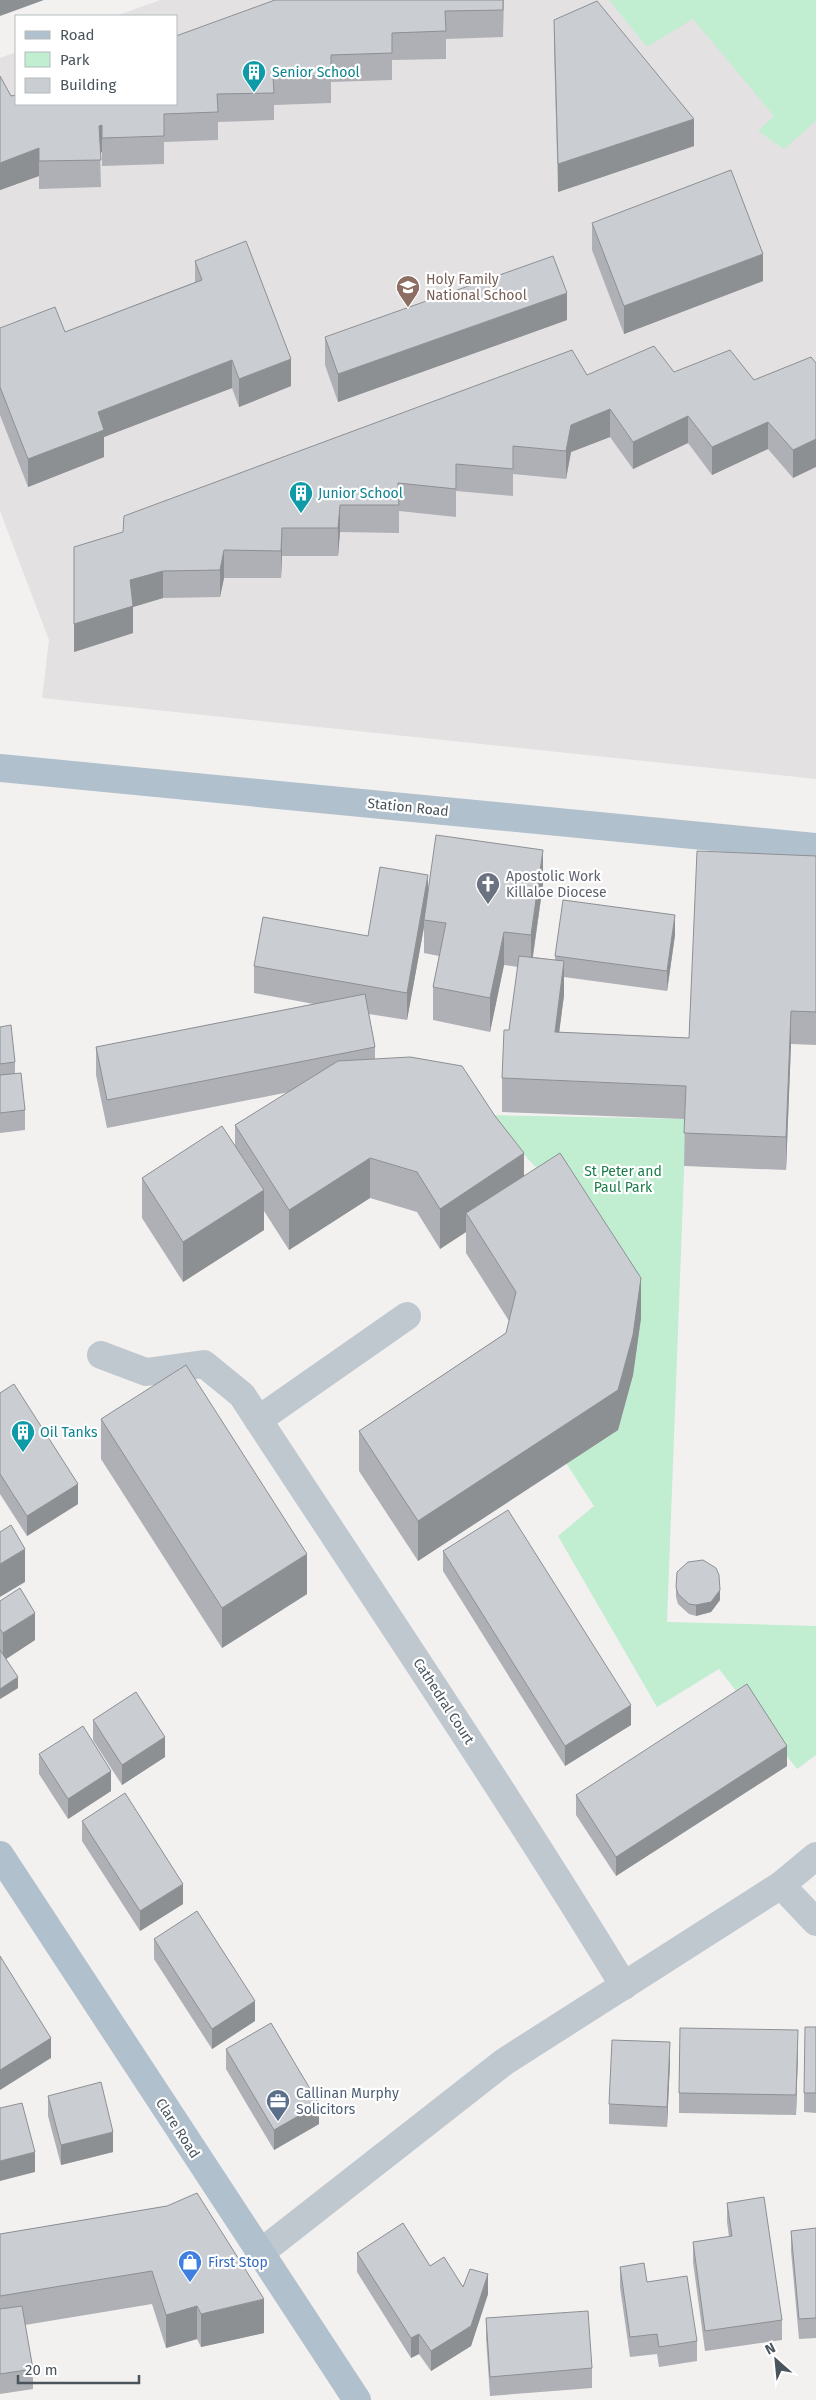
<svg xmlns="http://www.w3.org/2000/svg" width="816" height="2400" font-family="'Fira Sans',sans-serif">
	<rect width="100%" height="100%" fill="#f3f0f0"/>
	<!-- education -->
	<polygon fill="#e4e1e2" points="160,0 816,0 816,779 42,698 49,640 0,511 0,58 16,52 16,104 176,104 176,16 116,16"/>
	<!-- green -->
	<g fill="#c1edd1">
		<polygon points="609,0 816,0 816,121 784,149 758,131 774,116 693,19 647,47"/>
		<polygon points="487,1115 686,1119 667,1622 816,1626 816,1755 797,1769 719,1669 657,1707 558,1536 594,1506 566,1463 560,1193"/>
	</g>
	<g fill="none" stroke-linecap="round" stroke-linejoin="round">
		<!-- minor -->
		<g stroke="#bfc8ce" stroke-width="28">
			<path d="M 101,1355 L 146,1372 L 204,1364 L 242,1395 C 370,1591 502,1786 624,1986"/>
			<polyline points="258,1420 407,1316"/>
			<polyline points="781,1885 816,1922"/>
			<polyline points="260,2253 504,2062 781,1885 816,1856"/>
		</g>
		<!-- major -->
		<g stroke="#b1c0cd" stroke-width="28">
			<polyline points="0,768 816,847"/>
			<polyline points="0,1855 357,2400"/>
		</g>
	</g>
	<!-- wall -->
	<g fill="#aeb0b5">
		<polygon points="504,0 503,37 446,39 446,59 392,60 392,80 331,82 331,103 274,105 274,120 218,122 218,140 164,142 164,164 102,166 102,152 100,153 101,187 39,189 39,176 0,190 0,76 11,96 176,36"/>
		<polygon points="554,20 694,146 558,192 554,48"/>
		<polygon points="592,223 763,281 624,334 592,250"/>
		<polygon points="195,261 291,386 239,407 232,388 104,437 104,457 28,487 0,415 0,328 65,332 195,282"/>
		<polygon points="567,320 338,402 325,365 325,337"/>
		<polygon points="811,357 793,478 768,449 712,475 688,443 633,469 610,437 571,452 566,479 513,474 513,496 456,491 456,517 399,511 399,533 340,532 338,556 282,556 281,578 224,578 220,597 163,598 133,607 133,633 74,652 123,532 587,375 674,372 754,380"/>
		<polygon points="816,856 816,1045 791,1044 786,1170 684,1166 685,1119 502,1112 502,1078 518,967 504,965 490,1032 433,1020 433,987 439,956 424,953 424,927 407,1020 369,1014 375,1047 375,1059 524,1176 641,1318 633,1375 618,1430 418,1561 359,1471 359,1431 506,1333 509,1321 466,1253 466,1232 440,1249 417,1212 370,1198 289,1250 264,1211 264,1230 183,1282 142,1218 142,1178 235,1146 235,1125 289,1092 107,1128 96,1075 96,1047 314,1004 254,993 254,966 368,936 428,889 543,884 533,957 555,960 555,956 675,935 667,991 564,977 564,995 559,1032 689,1038"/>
		<polygon points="0,1027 15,1062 15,1073 25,1110 25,1130 0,1133"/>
		<polygon points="0,1393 78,1504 27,1536 0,1494"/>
		<polygon points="101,1419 307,1594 222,1648 101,1459"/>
		<polygon points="443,1551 631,1725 565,1766 443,1571"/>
		<polygon points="676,1587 720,1600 711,1612 696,1616 689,1614 678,1604 676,1597"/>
		<polygon points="0,1601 35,1640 6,1659 18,1688 0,1699"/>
		<polygon points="93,1720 165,1757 122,1785 93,1740"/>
		<polygon points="39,1754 111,1791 68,1819 39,1774"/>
		<polygon points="787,1766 616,1876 576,1815 576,1795"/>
		<polygon points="82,1821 183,1904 140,1931 82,1841"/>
		<polygon points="154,1939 255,2021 212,2049 154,1959"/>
		<polygon points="816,2027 816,2113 804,2112 804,2093"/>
		<polygon points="226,2049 319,2124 274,2150 226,2069"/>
		<polygon points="798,2050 796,2115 679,2113 679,2093"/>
		<polygon points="670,2062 667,2127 609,2124 609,2104"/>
		<polygon points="48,2096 113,2152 61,2165 48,2116"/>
		<polygon points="727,2203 782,2320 782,2340 705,2351 693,2262 693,2242 729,2237 727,2222"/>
		<polygon points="167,2206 264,2333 201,2347 197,2339 166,2348 152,2304 25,2325 33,2369 33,2389 0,2394 0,2234"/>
		<polygon points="816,2228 816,2338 799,2339 791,2251 791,2231"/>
		<polygon points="357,2253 430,2266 463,2287 488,2294 471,2346 431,2371 419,2354 411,2358 357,2272"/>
		<polygon points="620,2267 647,2282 697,2341 697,2361 659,2367 657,2354 630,2357 620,2287"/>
		<polygon points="486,2318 592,2368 592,2388 490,2396 486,2338"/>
	</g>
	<!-- shaded-wall -->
	<g fill="#8d9093">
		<polygon points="0,0 44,0 0,16"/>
		<polygon points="694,119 694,146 558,192 558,164"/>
		<polygon points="102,125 102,152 99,153 99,126"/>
		<polygon points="39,148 39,176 0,190 0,163"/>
		<polygon points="763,254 763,281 624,334 624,306"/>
		<polygon points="567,293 567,320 338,402 338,374"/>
		<polygon points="291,359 291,386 239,407 239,379"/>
		<polygon points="232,360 232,388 104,437 104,457 28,487 28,459 98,412"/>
		<polygon points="610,409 610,437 571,452 566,479 566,451 571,425"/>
		<polygon points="688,416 688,443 633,469 633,442"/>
		<polygon points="768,422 768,449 712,475 712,447"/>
		<polygon points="816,439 816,467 793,478 793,450"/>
		<polygon points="340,505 340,532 338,556 338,528"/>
		<polygon points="282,528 282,556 281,578 281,551"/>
		<polygon points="224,550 224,578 220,597 220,570"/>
		<polygon points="163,571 163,598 133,607 133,633 74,652 74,624 130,580"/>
		<polygon points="543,850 543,884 531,968 531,935"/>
		<polygon points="428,875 428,903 424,920 424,927 407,1020 407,993"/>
		<polygon points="675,915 675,935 667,991 667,971"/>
		<polygon points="504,932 504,965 490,1032 490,998"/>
		<polygon points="564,961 564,995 555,1065 555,1032"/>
		<polygon points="791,1011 791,1044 786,1170 786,1137"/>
		<polygon points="524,1153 524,1193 466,1213 466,1232 440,1249 440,1209"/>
		<polygon points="370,1158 370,1198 289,1250 289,1210"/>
		<polygon points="264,1190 264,1230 183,1282 183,1242"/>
		<polygon points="641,1278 641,1318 633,1375 618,1430 418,1561 418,1521"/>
		<polygon points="78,1484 78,1504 27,1536 27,1516"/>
		<polygon points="25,1549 25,1582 0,1597 0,1564"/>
		<polygon points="307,1554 307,1594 222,1648 222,1608"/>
		<polygon points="720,1590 720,1600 711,1612 696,1616 696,1605"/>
		<polygon points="35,1613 35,1640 3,1661 3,1633"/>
		<polygon points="18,1677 18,1688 0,1699 0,1689"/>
		<polygon points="631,1705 631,1725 565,1766 565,1746"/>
		<polygon points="165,1737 165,1757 122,1785 122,1765"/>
		<polygon points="787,1746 787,1766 616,1876 616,1857"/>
		<polygon points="111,1771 111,1791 68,1819 68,1799"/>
		<polygon points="183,1884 183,1904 140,1931 140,1911"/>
		<polygon points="255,2001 255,2021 212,2049 212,2029"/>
		<polygon points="798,2030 798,2050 796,2115 796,2095"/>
		<polygon points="51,2038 51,2058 0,2090 0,2070"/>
		<polygon points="670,2042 670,2062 667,2127 667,2107"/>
		<polygon points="319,2104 319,2124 274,2150 274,2130"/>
		<polygon points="113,2132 113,2152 61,2165 61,2145"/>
		<polygon points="35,2152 35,2172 0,2181 0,2161"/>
		<polygon points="488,2274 488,2294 471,2346 431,2371 431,2351"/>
		<polygon points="264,2299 264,2333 201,2347 201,2314"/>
		<polygon points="197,2306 197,2339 166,2348 166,2315"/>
		<polygon points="419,2334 419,2354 411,2358 411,2338"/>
	</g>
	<!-- building -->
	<g fill="#cacdd2" stroke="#8d9093">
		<polygon points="275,0 503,0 503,10 445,11 446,31 392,33 392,53 331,55 331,75 273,77 274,93 217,94 218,112 164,114 164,136 102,138 102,125 99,126 101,160 39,161 39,148 0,163 0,76 11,96 16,95 16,104 176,104 176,36"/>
		<polygon points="597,1 694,119 558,164 554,20"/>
		<polygon points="731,170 763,254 624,306 592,223"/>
		<polygon points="246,241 291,359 239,379 232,360 98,412 104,430 28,459 0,387 0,328 55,307 65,332 202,280 195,261"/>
		<polygon points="553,256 567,293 338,374 325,337"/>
		<polygon points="654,346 674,372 730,350 754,380 811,357 816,363 816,439 793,450 768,422 712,447 688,416 633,442 610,409 571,425 566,451 513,446 513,469 456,464 456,489 398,483 399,505 340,505 338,528 282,528 281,551 224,550 220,570 163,571 130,580 133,606 74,624 74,547 123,532 124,516 572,350 587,375"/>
		<polygon points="436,835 543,850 531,935 504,932 490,998 433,987 446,923 424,920"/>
		<polygon points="697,851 816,856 816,1012 791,1011 786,1137 684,1133 686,1086 502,1078 504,1030 509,1030 519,956 564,961 555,1032 689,1038"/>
		<polygon points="380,867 428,875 407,993 254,966 263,917 368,936"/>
		<polygon points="563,900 675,915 667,971 555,956"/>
		<polygon points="365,994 375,1047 107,1100 96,1047"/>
		<polygon points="11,1025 15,1062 0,1064 0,1027"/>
		<polygon points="410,1057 462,1066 495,1116 524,1153 440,1209 417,1172 370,1158 289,1210 235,1125 338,1061"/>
		<polygon points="21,1073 25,1110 0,1113 0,1075"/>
		<polygon points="222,1126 264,1190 183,1242 142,1178"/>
		<polygon points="560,1153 641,1278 633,1335 618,1390 418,1521 359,1431 506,1333 516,1292 466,1213"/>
		<polygon points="186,1365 307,1554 222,1608 101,1419"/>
		<polygon points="14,1384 78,1484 27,1516 0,1474 0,1393"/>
		<polygon points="508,1510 631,1705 565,1746 443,1551"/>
		<polygon points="11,1525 25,1549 0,1564 0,1532"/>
		<polygon points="703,1560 716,1568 719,1575 720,1590 711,1602 696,1605 689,1604 678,1594 676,1587 677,1572 688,1562"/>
		<polygon points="20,1588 35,1613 3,1633 0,1629 0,1601"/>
		<polygon points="0,1650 18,1677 0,1689"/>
		<polygon points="747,1684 787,1746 616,1857 576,1795"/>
		<polygon points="136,1692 165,1737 122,1765 93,1720"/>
		<polygon points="83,1726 111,1771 68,1799 39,1754"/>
		<polygon points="125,1793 183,1884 140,1911 82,1821"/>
		<polygon points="197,1911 255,2001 212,2029 154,1939"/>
		<polygon points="0,1956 51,2038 0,2070"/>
		<polygon points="271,2023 319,2104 274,2130 226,2049"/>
		<polygon points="805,2027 816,2027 816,2093 804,2093"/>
		<polygon points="680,2028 798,2030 796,2095 679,2093"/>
		<polygon points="612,2040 670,2042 667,2107 609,2104"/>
		<polygon points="101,2082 113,2132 61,2145 48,2096"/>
		<polygon points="22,2103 35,2152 0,2161 0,2108"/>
		<polygon points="197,2193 264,2299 201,2314 197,2306 166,2315 152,2271 0,2296 0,2234 167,2206"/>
		<polygon points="764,2197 782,2320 705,2331 693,2242 732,2236 727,2203"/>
		<polygon points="403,2223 430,2266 444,2257 463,2287 470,2269 488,2274 471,2326 431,2351 419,2334 411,2338 357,2253"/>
		<polygon points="816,2228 816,2318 799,2319 791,2231"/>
		<polygon points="644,2263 647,2282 687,2276 697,2341 659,2347 657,2334 630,2337 620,2267"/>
		<polygon points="22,2306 33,2369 0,2374 0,2309"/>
		<polygon points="588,2311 592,2368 490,2377 486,2318"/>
	</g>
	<!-- icons -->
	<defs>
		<g id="building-pin" transform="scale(1.25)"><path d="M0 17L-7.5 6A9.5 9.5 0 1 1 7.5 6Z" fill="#0f9aa8" stroke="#fff"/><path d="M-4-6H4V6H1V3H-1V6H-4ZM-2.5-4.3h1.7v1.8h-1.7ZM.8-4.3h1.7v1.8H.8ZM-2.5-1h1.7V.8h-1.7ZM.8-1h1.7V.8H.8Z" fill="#fff"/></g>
		<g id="school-pin" transform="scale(1.25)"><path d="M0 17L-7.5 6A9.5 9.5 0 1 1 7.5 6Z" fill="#8d6e63" stroke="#fff"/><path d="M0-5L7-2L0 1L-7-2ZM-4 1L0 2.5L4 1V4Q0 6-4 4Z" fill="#fff"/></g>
		<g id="church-pin" transform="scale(1.25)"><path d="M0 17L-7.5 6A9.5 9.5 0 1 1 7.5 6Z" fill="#6b7280" stroke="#fff"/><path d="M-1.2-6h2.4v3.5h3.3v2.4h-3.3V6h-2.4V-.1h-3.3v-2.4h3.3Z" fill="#fff"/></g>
		<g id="office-pin" transform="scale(1.25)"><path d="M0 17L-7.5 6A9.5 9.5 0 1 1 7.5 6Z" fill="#5c6f8a" stroke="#fff"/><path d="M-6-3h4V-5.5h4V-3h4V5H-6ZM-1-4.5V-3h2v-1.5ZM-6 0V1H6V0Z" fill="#fff"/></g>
		<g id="shop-pin" transform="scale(1.25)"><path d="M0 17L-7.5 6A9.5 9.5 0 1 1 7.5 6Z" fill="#3f7fe0" stroke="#fff"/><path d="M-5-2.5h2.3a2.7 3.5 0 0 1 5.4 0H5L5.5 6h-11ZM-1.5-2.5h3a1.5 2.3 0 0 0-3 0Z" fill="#fff"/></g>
	</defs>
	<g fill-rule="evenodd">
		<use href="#building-pin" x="254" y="72"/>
		<use href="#school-pin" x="408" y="287"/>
		<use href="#building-pin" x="301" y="493"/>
		<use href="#church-pin" x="488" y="884"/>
		<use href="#building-pin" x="23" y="1432"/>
		<use href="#office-pin" x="278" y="2101"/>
		<use href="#shop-pin" x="190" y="2262"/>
	</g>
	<g text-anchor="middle" stroke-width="4.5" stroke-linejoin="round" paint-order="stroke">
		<!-- culture labels -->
		<g font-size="14" fill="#0d838f" stroke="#fff" text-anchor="start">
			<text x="272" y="77">Senior School</text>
			<text x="318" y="498">Junior School</text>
			<text x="40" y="1437">Oil Tanks</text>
		</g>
		<!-- education labels -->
		<g font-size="14" fill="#785e54" stroke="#fff" text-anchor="start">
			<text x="426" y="284">Holy Family<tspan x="426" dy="16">National School</tspan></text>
		</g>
		<!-- street labels -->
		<g font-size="14" fill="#49545d" stroke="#fff">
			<text transform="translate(408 807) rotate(6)" y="5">Station Road</text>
			<text transform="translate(444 1701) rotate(57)" y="5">Cathedral Court</text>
			<text transform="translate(178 2128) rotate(57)" y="5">Clare Road</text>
		</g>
		<!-- worship labels -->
		<g font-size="14" fill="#5b616d" stroke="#fff" text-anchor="start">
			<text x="506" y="881">Apostolic Work<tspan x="506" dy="16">Killaloe Diocese</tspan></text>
		</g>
		<!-- park labels -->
		<g font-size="14" fill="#1c7c49" stroke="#fff">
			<text x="623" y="1176">St Peter and<tspan x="623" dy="16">Paul Park</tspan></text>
		</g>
		<!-- service labels -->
		<g font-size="14" fill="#4e5e75" stroke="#fff" text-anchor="start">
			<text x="296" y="2098">Callinan Murphy<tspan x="296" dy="16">Solicitors</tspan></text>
		</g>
		<!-- shop labels -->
		<g font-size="14" fill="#366cbe" stroke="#fff" text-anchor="start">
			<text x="208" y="2267">First Stop</text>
		</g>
	</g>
	<!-- legend -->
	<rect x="15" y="15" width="162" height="90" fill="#ffffff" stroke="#b6bbbe"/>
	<rect x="25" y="31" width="25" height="8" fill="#b1c0cd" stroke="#b6bbbe"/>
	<text x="60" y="40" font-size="15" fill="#49545d">Road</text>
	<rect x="25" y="52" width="25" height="15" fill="#c1edd1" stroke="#b6bbbe"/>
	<text x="60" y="65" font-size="15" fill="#49545d">Park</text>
	<rect x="25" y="78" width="25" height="15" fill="#cacdd2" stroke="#b6bbbe"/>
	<text x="60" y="90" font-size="15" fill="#49545d">Building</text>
	<!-- north arrow -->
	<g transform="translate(776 2360) rotate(333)" stroke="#ffffff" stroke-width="4" paint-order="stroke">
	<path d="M0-4L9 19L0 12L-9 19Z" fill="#49545d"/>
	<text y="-8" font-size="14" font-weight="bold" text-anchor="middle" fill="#49545d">N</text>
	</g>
	<!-- scale -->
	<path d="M18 2375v8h121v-8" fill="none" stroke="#49545d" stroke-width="2.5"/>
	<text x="25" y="2375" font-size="15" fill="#49545d" stroke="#ffffff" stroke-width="4" paint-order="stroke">20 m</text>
</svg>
